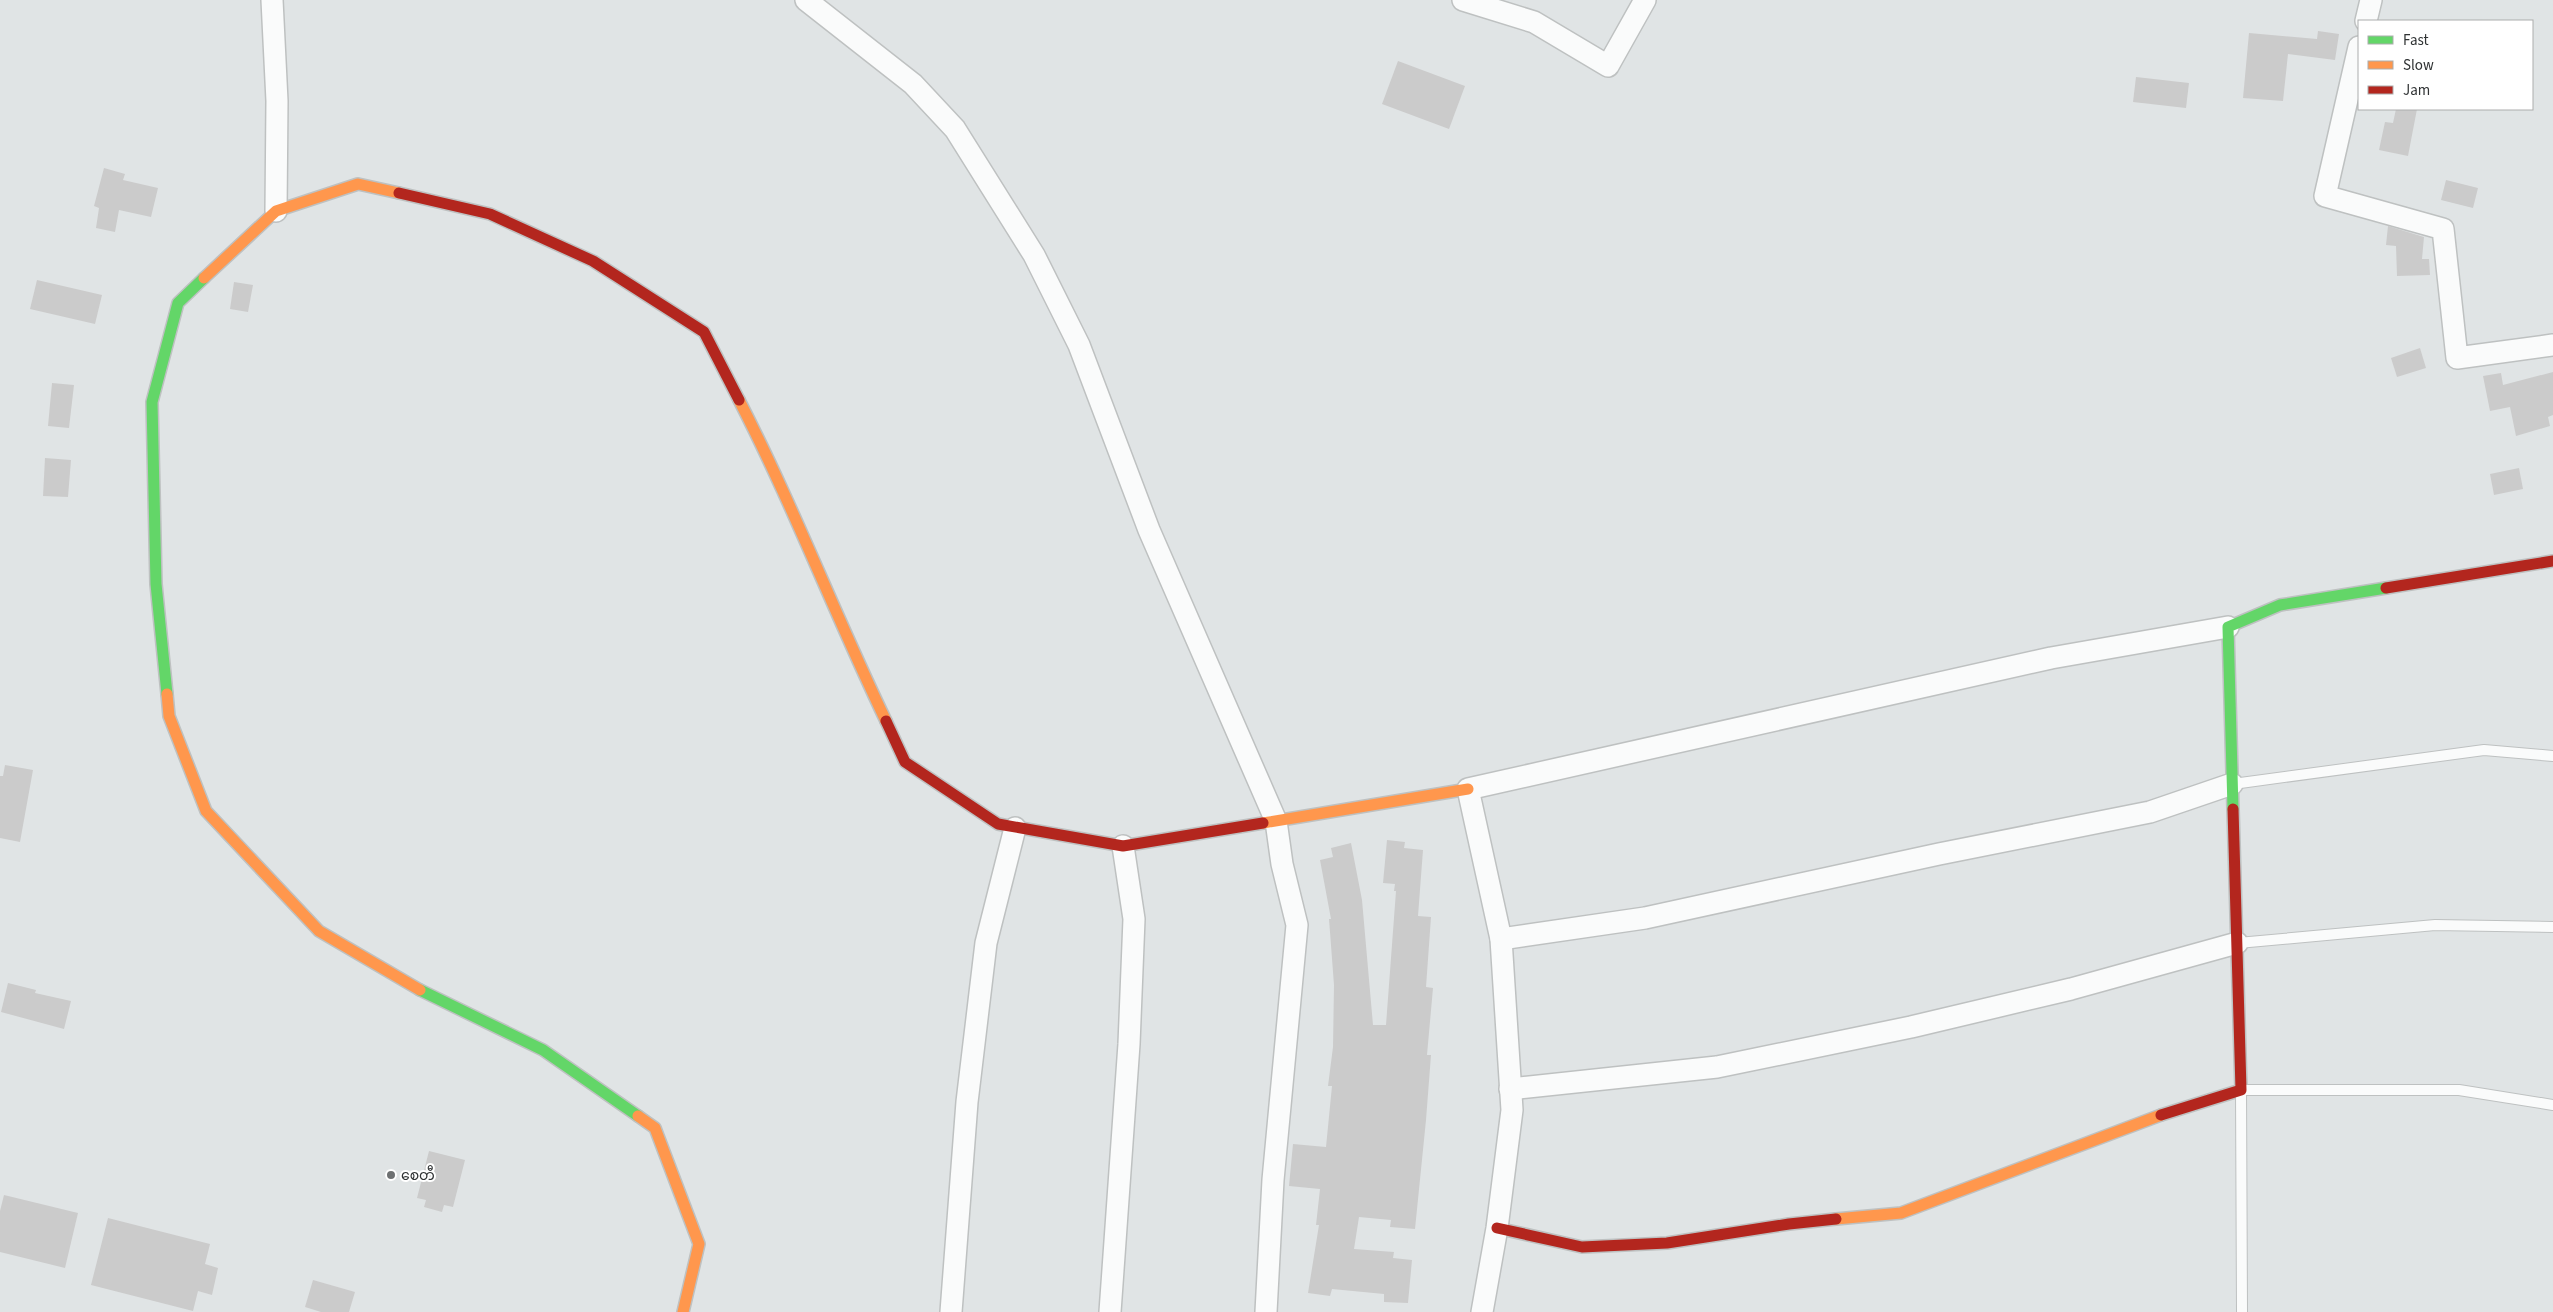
<svg xmlns="http://www.w3.org/2000/svg" width="2553" height="1312" font-family="'Source Sans 3','Noto Sans Myanmar',sans-serif">
	<rect width="100%" height="100%" fill="#e0e4e5"/>
	<!-- building -->
	<g fill="#cbcbcb">
		<polygon points="2318,31 2339,34 2335,60 2288,54 2283,101 2243,98 2249,33 2317,39"/>
		<polygon points="1398,61 1465,86 1449,129 1382,104"/>
		<polygon points="2136,77 2189,83 2186,108 2133,102"/>
		<polygon points="2396,109 2417,109 2408,156 2379,150 2385,122 2393,123"/>
		<polygon points="104,168 125,174 123,180 158,188 151,217 119,210 115,232 96,228 99,208 94,206"/>
		<polygon points="2446,180 2478,188 2473,208 2441,200"/>
		<polygon points="2388,226 2424,237 2422,259 2429,259 2430,275 2397,276 2396,246 2386,245"/>
		<polygon points="37,280 102,295 95,324 30,309"/>
		<polygon points="234,282 253,285 248,312 230,309"/>
		<polygon points="2420,348 2426,368 2397,377 2391,358"/>
		<polygon points="2553,372 2553,415 2548,417 2550,426 2516,436 2510,407 2490,411 2483,376 2501,373 2503,385"/>
		<polygon points="52,383 74,385 69,428 48,426"/>
		<polygon points="45,458 71,460 68,497 43,496"/>
		<polygon points="2519,468 2523,489 2494,495 2490,474"/>
		<polygon points="5,765 33,770 20,842 0,838 0,776 3,776"/>
		<polygon points="1387,840 1405,842 1404,848 1423,850 1418,916 1431,917 1426,987 1433,988 1427,1055 1431,1055 1426,1120 1415,1229 1390,1227 1391,1220 1359,1217 1354,1249 1394,1252 1393,1258 1412,1260 1408,1303 1384,1302 1384,1294 1332,1289 1330,1296 1308,1293 1319,1225 1316,1225 1320,1189 1289,1186 1293,1144 1326,1147 1332,1086 1328,1086 1333,1047 1334,985 1329,919 1331,919 1320,860 1333,857 1331,848 1351,843 1362,900 1373,1025 1386,1025 1396,891 1394,891 1395,884 1383,883"/>
		<polygon points="8,983 36,990 35,993 71,1001 64,1029 1,1012"/>
		<polygon points="429,1151 465,1160 453,1207 444,1205 442,1212 424,1207 426,1200 417,1198"/>
		<polygon points="4,1195 78,1213 65,1268 0,1252 0,1211"/>
		<polygon points="108,1218 210,1244 205,1264 218,1268 212,1295 198,1291 193,1311 91,1285"/>
		<polygon points="313,1280 355,1292 349,1312 321,1312 305,1307"/>
	</g>
	<g fill="none" stroke-linecap="round" stroke-linejoin="round">
		<!-- lane casing -->
		<g stroke="#bec1c1" stroke-width="12">
			<g id="lane">
				<polyline points="2233,784 2484,750 2553,756"/>
				<polyline points="2238,943 2435,925 2553,927"/>
				<polyline points="2242,1312 2241,1090 2459,1090 2553,1105"/>
			</g>
		</g>
		<!-- street casing -->
		<g stroke="#bec1c1" stroke-width="24">
			<g id="street">
				<polyline points="272,0 277,101 276,211"/>
				<polyline points="806,0 913,84 955,129 1034,255 1079,345 1149,530 1276,821 1282,864 1297,925 1273,1180 1266,1312"/>
				<polyline points="1463,0 1534,22 1608,66 1645,0"/>
				<polyline points="2366,21 2371,0"/>
				<polyline points="2359,47 2325,196 2443,229 2457,358 2553,345"/>
				<polyline points="1501,939 1645,918 1939,854 2150,812 2232,784"/>
				<polyline points="1510,1089 1717,1067 1911,1027 2071,989 2237,943"/>
				<polyline points="951,1312 967,1102 986,943 1015,828"/>
				<polyline points="1110,1312 1129,1044 1134,919 1123,846"/>
				<polyline points="1482,1312 1497,1228 1512,1110 1501,939 1468,789 2051,658 2228,627"/>
			</g>
		</g>
		<!-- fast casing -->
		<g stroke="#bec1c1" stroke-width="14">
			<g id="fast">
				<polyline points="167,694 156,584 152,402 178,303 204,278"/>
				<polyline points="2233,809 2228,627 2280,605 2386,588"/>
				<polyline points="420,990 543,1050 638,1116"/>
			</g>
		</g>
		<!-- slow casing -->
		<g stroke="#bec1c1" stroke-width="14">
			<g id="slow">
				<polyline points="204,278 276,211 358,184 399,193"/>
				<path d="M 739,400 C 793,505 835,615 886,721"/>
				<polyline points="167,694 169,716 206,811 319,931 420,990"/>
				<polyline points="1263,823 1468,789"/>
				<polyline points="638,1116 655,1128 699,1244 683,1312"/>
				<polyline points="1836,1219 1901,1213 2161,1115"/>
			</g>
		</g>
		<!-- jam casing -->
		<g stroke="#bec1c1" stroke-width="14">
			<g id="jam">
				<polyline points="399,193 490,214 593,261 704,332 739,400"/>
				<polyline points="2386,588 2553,561"/>
				<polyline points="886,721 905,762 998,824 1123,846 1263,823"/>
				<polyline points="2161,1115 2241,1090 2233,809"/>
				<polyline points="1497,1228 1582,1247 1667,1243 1789,1224 1836,1219"/>
			</g>
		</g>
		<!-- lane -->
		<use href="#lane" stroke="#fafbfb" stroke-width="10"/>
		<!-- street -->
		<use href="#street" stroke="#fafbfb" stroke-width="21"/>
		<!-- fast -->
		<use href="#fast" stroke="#63d668" stroke-width="11"/>
		<!-- slow -->
		<use href="#slow" stroke="#ff974d" stroke-width="11"/>
		<!-- jam -->
		<use href="#jam" stroke="#b3261e" stroke-width="11"/>
	</g>
	<!-- markers -->
	<circle fill="#6d7071" stroke="#fff" stroke-width="2" cx="391" cy="1175" r="5"/>
	<g text-anchor="middle" stroke-width="4" stroke-linejoin="round" paint-order="stroke">
		<!-- poi labels -->
		<g font-size="14" fill="#2f3233" stroke="#fff" text-anchor="start">
			<text x="401" y="1180">စေတီ</text>
		</g>
	</g>
	<!-- legend -->
	<rect x="2358" y="20" width="175" height="90" fill="#ffffff" stroke="#acadad"/>
	<rect x="2368" y="36" width="25" height="8" fill="#63d668" stroke="#acadad"/>
	<text x="2403" y="45" font-size="15" fill="#2f3233">Fast</text>
	<rect x="2368" y="61" width="25" height="8" fill="#ff974d" stroke="#acadad"/>
	<text x="2403" y="70" font-size="15" fill="#2f3233">Slow</text>
	<rect x="2368" y="86" width="25" height="8" fill="#b3261e" stroke="#acadad"/>
	<text x="2403" y="95" font-size="15" fill="#2f3233">Jam</text>
</svg>
